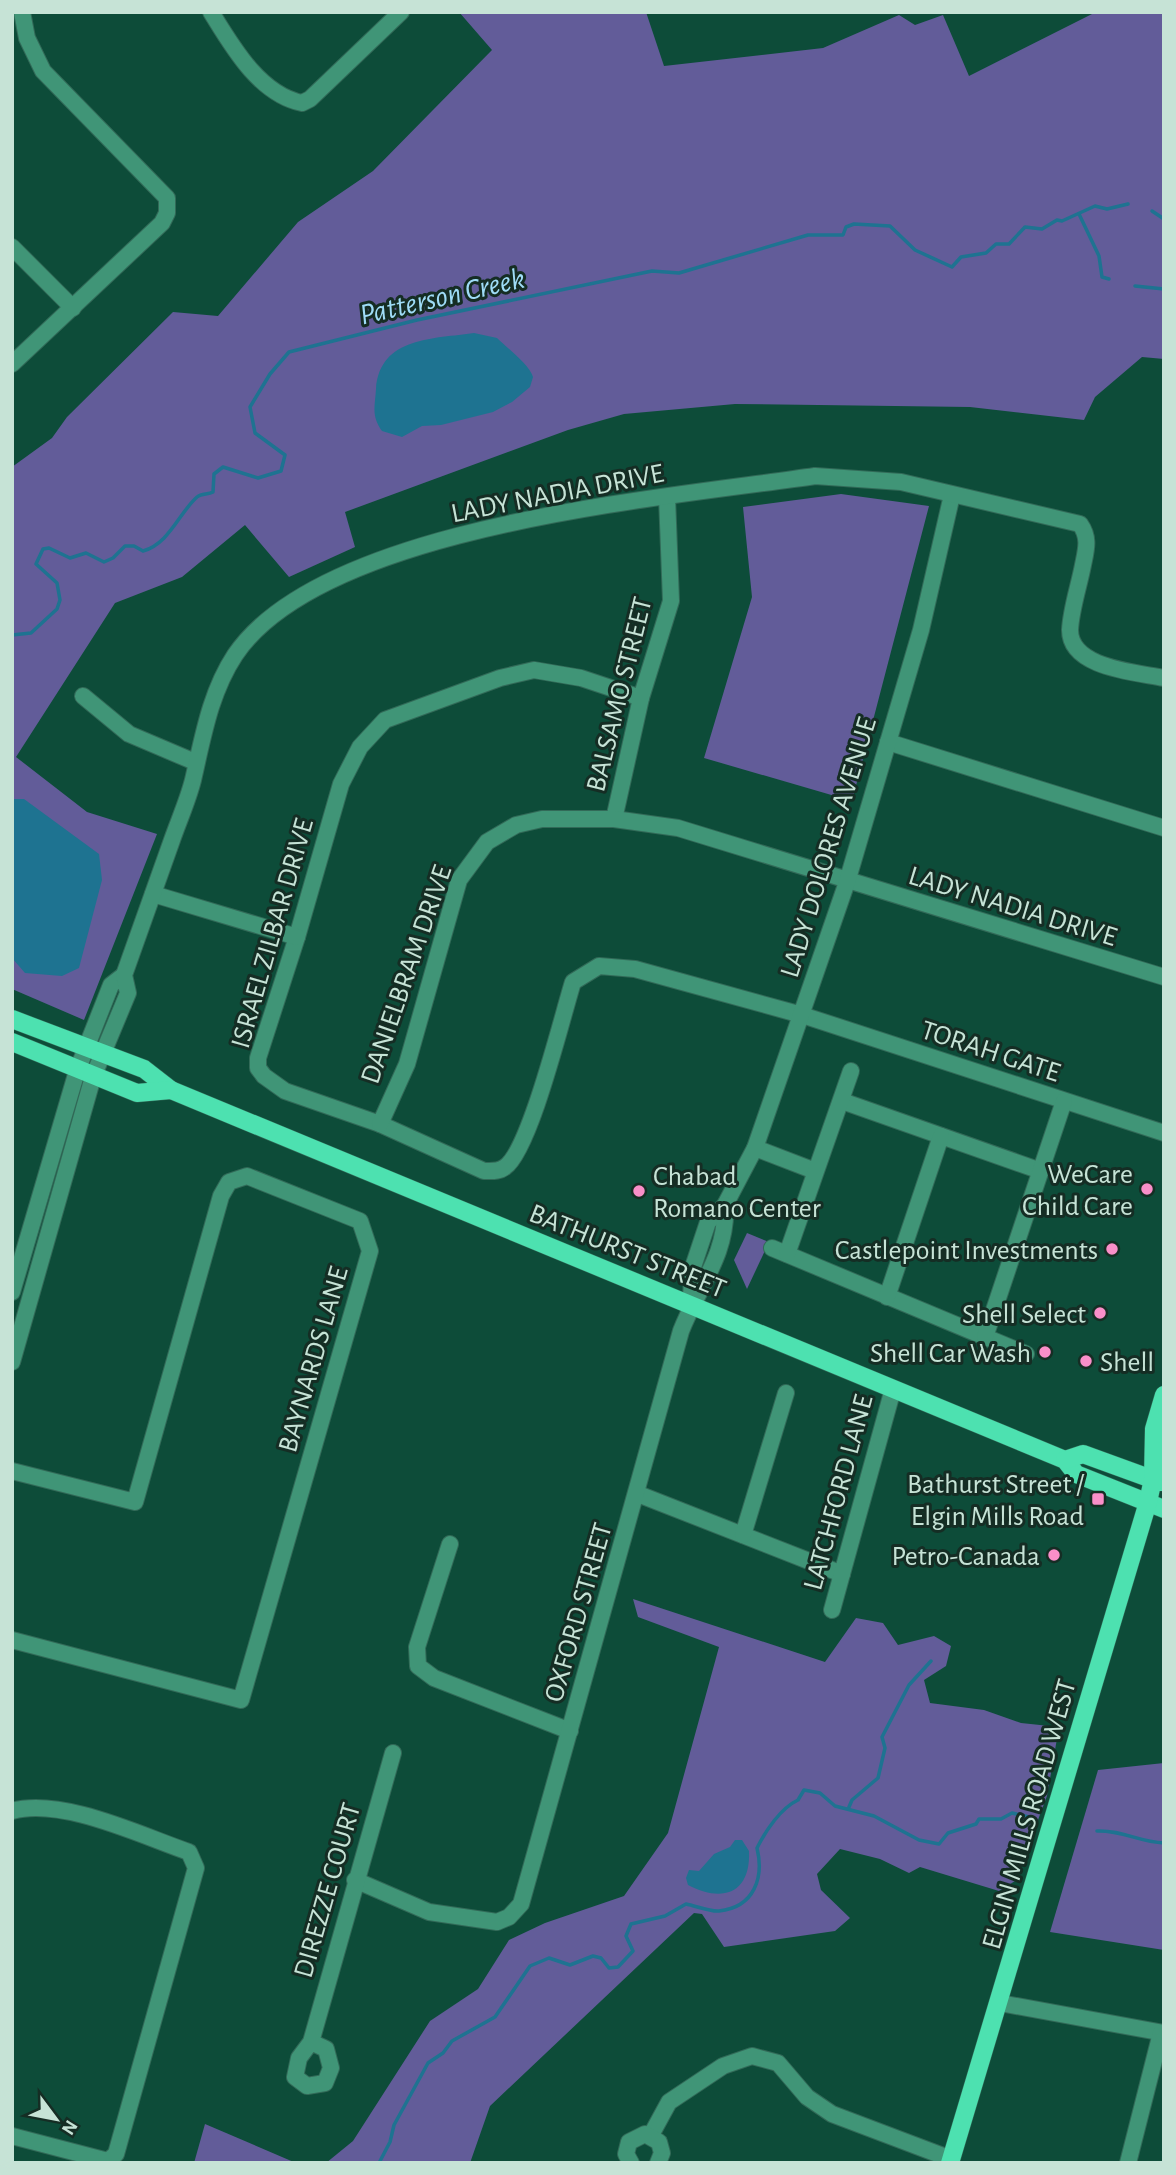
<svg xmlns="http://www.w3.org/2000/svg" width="1176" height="2175" font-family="'Alegreya Sans',sans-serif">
	<rect width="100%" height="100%" fill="#0d4c39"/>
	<!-- green -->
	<g fill="#625c99">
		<polygon points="459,12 646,12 664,66 823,48 899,15 915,25 943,15 969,76 1096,12 1164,12 1164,359 1142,357 1095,397 1084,420 970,407 735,404 624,414 568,430 345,512 355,547 289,577 245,525 182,577 115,603 16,757 87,812 157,834 84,1020 12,989 12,467 52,438 67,417 173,312 218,316 298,222 373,171 492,50"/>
		<polygon points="841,494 929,506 852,801 704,758 752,597 743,507"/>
		<polygon points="747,1233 769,1242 747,1289 734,1260"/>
		<polygon points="633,1599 825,1662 856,1618 883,1623 898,1645 934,1636 951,1646 946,1666 924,1680 930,1703 984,1710 1021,1723 1059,1727 1047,1796 1015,1881 999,1891 920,1867 909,1873 880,1859 840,1849 817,1874 821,1890 850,1918 835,1931 724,1947 702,1914 694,1913 490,2106 470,2163 326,2163 353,2141 430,2021 478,1989 509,1940 545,1923 624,1896 668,1833 719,1647 638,1617"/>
		<polygon points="1164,1763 1164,1950 1050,1932 1098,1770"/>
		<polygon points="205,2124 296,2163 194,2163"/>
	</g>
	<!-- water -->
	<g fill="#1e7391">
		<path d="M 474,333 L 497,338 C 506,347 530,365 533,377 L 530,387 L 512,402 L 493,412 L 441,425 L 422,426 L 402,437 L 382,431 C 371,416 375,406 376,389 C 380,336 435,339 474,333 Z"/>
		<polygon points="12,799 24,799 99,854 102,880 79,968 62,976 25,973 12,958"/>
		<path d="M 735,1840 L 742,1840 L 749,1851 C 751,1894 722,1903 688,1885 L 686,1878 L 689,1870 L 699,1871 L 714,1854 L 730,1847 Z"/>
	</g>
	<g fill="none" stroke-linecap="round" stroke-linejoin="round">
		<!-- stream -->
		<g stroke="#1e7391" stroke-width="3.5">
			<polyline points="1152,211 1164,219"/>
			<polyline points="1079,214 1099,256 1102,277 1109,279"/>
			<polyline points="1135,286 1164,289"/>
			<path d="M 12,635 L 31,633 L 57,609 L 60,600 L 57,583 L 36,564 L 43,549 L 49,548 L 70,558 L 86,553 L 104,562 L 113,558 L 125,546 L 134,546 L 143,551 C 169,544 179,513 197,497 C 202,493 208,495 213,492 L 214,474 L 223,467 L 258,478 L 281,471 L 285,455 L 255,433 L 250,407 L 270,374 L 289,352 L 417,320 L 652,271 L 679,273 L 808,235 L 843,235 L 846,227 L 854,224 L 890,226 L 915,250 L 952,267 L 961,257 L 986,253 L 996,244 L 1009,244 L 1025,227 L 1042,229 L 1057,220 L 1062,221 L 1095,206 L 1107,209 L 1128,204"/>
			<polyline points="849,1807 852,1800 878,1778 885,1748 882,1737 909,1685 931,1661"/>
			<path d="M 1097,1831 C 1122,1830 1139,1842 1164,1843"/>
			<path d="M 379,2163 L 390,2142 L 394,2125 L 428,2063 L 443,2053 L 452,2041 L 495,2017 L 530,1966 L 549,1958 L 570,1965 L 593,1956 L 601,1958 L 609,1968 L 618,1967 L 633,1951 L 626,1936 L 631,1924 L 665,1916 L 686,1904 C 696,1906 711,1912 719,1911 C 755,1907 764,1877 757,1848 C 766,1830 781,1808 798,1800 L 804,1790 L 820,1793 L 835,1806 L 874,1816 L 919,1840 L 939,1844 L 948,1833 L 976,1824 L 979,1819 L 1001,1819 L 1012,1813 L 1029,1817"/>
		</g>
		<!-- minor casing -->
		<g stroke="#326a58" stroke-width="18">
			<g id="minor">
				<path d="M 211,12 C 232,46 259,94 302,103 L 310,99 L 401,12"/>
				<polyline points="12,247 73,308"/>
				<polyline points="12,364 162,223 167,213 167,198 43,71 27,38 22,12"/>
				<polyline points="83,696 129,734 195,762"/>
				<path d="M 641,698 L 581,678 L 534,670 L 500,678 L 385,720 L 360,747 L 341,784 L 297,937 L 258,1058 L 258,1068 L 264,1076 L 285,1091 L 380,1124 L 484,1171 C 492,1171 499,1172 505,1167 C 530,1150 562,1017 573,982 L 599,966 L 635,969 L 802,1015 L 1164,1133"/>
				<polyline points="888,742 1164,828"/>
				<polyline points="614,819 641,698 671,601 667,497"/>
				<polyline points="153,894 297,937"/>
				<polyline points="842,1101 1041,1171"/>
				<polyline points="380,1124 407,1064 459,880 487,842 516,825 542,819 614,819 678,828 1164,977"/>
				<polyline points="755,1148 815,1171"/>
				<polyline points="772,1248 1026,1354"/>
				<polyline points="787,1254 851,1071"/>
				<polyline points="12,1292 77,1071 111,985 124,975"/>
				<polyline points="887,1297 941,1136"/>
				<polyline points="691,1304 692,1270 708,1222 725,1205 755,1148 847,882 921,630 952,495"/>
				<polyline points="985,1337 1064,1101"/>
				<path d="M 12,1362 L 93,1077 L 128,993 L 124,975 C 140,930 156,885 172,840 C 179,820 188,800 193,780 C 203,737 210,693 235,655 C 323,525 667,498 815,476 L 901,482 L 1080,524 C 1090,538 1086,550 1083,565 C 1079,586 1071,609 1070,630 C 1070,668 1135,672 1164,678"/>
				<polyline points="12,1471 135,1502 221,1196 229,1182 247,1176 360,1221 370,1251 241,1700 12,1640"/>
				<polyline points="638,1494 842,1574"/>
				<polyline points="743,1535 786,1393"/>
				<polyline points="450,1544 417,1647 418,1666 434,1678 570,1731"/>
				<polyline points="832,1610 893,1389"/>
				<path d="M 12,1811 C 62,1797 142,1836 189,1852 L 196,1868 L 116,2154 L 108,2161 L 12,2136"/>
				<path d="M 355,1880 L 429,1912 L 497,1922 L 509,1917 L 521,1904 L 681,1331 C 698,1287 728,1254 725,1205"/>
				<polyline points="1000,2003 1164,2033"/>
				<polyline points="311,2042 326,2049 331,2068 325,2083 307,2086 295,2077 299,2058 311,2042 393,1753"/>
				<polyline points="651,2135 669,2102 723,2066 752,2056 778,2063 807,2097 832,2114 951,2159"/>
				<polyline points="631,2163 626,2154 629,2142 645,2134 659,2142 662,2153 658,2163"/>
				<polyline points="1128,2163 1161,2033"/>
			</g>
		</g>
		<!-- major casing -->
		<g stroke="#326a58" stroke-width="19">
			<g id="major">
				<polyline points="12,1019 144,1069 171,1090 1065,1460 1076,1474 1164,1509"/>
				<polyline points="12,1042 137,1093 171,1090"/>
				<polyline points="1065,1460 1083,1454 1160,1482"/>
				<polyline points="950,2163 1148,1502 1153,1479 1154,1429 1164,1395"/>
			</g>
		</g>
		<!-- minor -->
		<use href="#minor" stroke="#409577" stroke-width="16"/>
		<!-- major -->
		<use href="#major" stroke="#4de1b0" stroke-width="18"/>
	</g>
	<!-- markers -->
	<g fill="#f98fc9" stroke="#152d24" stroke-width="2.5">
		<circle cx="1147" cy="1189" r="7"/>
		<circle cx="639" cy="1191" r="7"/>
		<circle cx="1112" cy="1249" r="7"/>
		<circle cx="1100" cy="1313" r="7"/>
		<circle cx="1045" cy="1352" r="7"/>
		<circle cx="1086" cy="1361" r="7"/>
		<rect x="1091" y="1492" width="14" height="14" rx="3.5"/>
		<circle cx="1054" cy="1555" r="7"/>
	</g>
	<g text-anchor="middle" stroke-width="6" stroke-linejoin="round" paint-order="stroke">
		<!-- street labels -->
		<g font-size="28" fill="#c6e3d6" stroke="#152d24">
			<text transform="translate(557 492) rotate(-11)" y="10">LADY NADIA DRIVE</text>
			<text transform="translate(618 694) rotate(-76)" y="10">BALSAMO STREET</text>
			<text transform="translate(827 847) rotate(-73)" y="10">LADY DOLORES AVENUE</text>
			<text transform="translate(1013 905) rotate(17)" y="10">LADY NADIA DRIVE</text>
			<text transform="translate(271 933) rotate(-74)" y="10">ISRAEL ZILBAR DRIVE</text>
			<text transform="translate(405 974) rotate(-71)" y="10">DANIELBRAM DRIVE</text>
			<text transform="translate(991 1050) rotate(18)" y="10">TORAH GATE</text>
			<text transform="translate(628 1250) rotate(22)" y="10">BATHURST STREET</text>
			<text transform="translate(312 1359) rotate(-74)" y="10">BAYNARDS LANE</text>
			<text transform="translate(837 1492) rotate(-75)" y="10">LATCHFORD LANE</text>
			<text transform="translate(577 1612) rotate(-74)" y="10">OXFORD STREET</text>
			<text transform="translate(1028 1814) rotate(-74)" y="10">ELGIN MILLS ROAD WEST</text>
			<text transform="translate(326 1890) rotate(-74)" y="10">DIREZZE COURT</text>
		</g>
		<!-- poi labels -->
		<g font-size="28" fill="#c6e3d6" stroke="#152d24" text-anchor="end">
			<text x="1133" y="1183">WeCare<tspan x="1133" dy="32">Child Care</tspan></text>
			<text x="653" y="1185" text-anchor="start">Chabad<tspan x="653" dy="32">Romano Center</tspan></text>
			<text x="1098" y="1259">Castlepoint Investments</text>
			<text x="1086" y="1323">Shell Select</text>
			<text x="1031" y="1362">Shell Car Wash</text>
			<text x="1100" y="1371" text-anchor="start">Shell</text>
			<text x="1084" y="1493">Bathurst Street /<tspan x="1084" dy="32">Elgin Mills Road</tspan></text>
			<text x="1040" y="1565">Petro-Canada</text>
		</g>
		<!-- water labels -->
		<g font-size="30" font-style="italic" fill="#9fdcf7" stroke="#152d24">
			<text transform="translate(442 296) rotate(-13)" y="10">Patterson Creek</text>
		</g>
	</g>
	<!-- border -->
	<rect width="1176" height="2175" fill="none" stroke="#c6e3d6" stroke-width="28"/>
	<!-- north arrow -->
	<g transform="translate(56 2119) rotate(122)" stroke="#152d24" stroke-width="5" paint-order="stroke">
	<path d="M0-5L12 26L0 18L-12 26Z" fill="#c6e3d6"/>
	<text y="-10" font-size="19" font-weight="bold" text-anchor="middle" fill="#c6e3d6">N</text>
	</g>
</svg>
